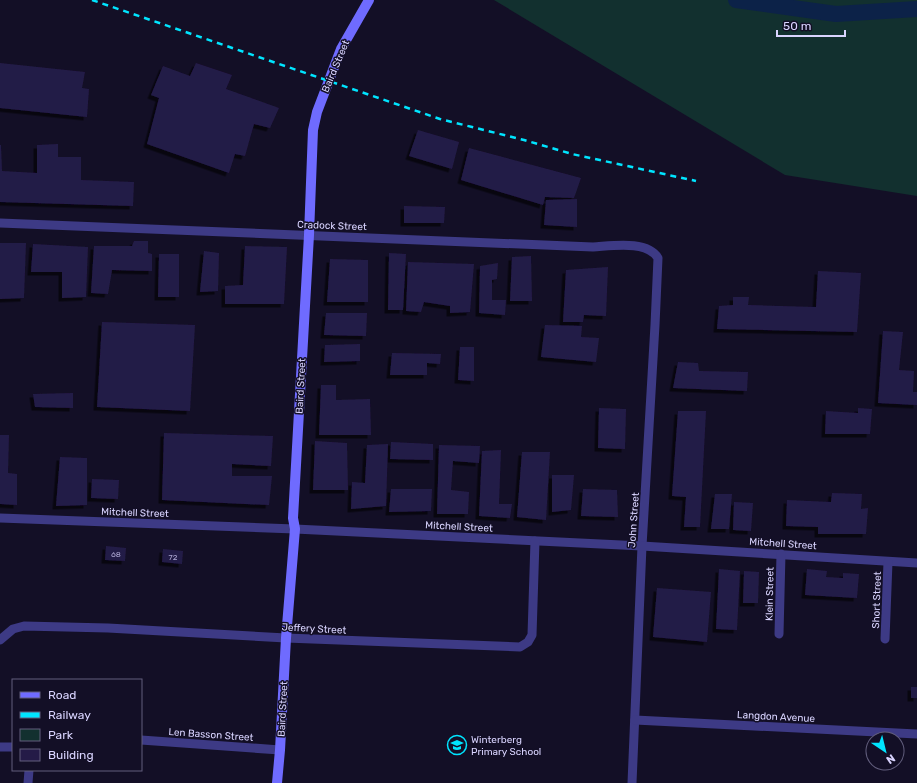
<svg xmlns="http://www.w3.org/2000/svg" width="917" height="783" font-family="Rubik,sans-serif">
	<defs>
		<filter id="shadow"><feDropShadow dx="-3.5" dy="3.5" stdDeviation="0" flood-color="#0009"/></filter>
	</defs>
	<rect width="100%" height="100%" fill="#130f26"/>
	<!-- green -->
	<polygon fill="#12302f" points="494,0 917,0 917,196 785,175"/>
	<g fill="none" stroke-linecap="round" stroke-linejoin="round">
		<!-- river -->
		<polyline stroke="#0c2248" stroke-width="16" points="736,0 836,14 917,9"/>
	</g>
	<!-- building -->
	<g fill="#241b47" filter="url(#shadow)">
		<polygon points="0,63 85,72 82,88 89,89 87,117 0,108"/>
		<polygon points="196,63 232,75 226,89 279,108 270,128 254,124 245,156 235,154 229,173 147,144 159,98 151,95 163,66 190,76"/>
		<polygon points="418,130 459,142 452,169 409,156"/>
		<polygon points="58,144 58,157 81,157 81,180 134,182 133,206 0,202 0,145 1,145 2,171 37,173 37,145"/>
		<polygon points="469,148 581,178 574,198 545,197 543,205 461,180"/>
		<polygon points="577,199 577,227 544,225 546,200"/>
		<polygon points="404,206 445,207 444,223 404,223"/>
		<polygon points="134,241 148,241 148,253 152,254 152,271 112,270 108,294 91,293 94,246 132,246"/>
		<polygon points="0,243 26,243 24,298 0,299"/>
		<polygon points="33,244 88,247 86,297 62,298 62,272 31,272"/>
		<polygon points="245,246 287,247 284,304 225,304 225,286 243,285"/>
		<polygon points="204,251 219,253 218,291 200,292"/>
		<polygon points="389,253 406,254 403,310 388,310"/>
		<polygon points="159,254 179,254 179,297 158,297"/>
		<polygon points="531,256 532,301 510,301 512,257"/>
		<polygon points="330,259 368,260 368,302 327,302"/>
		<polygon points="408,262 474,264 470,312 450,313 450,306 424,302 421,312 406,311"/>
		<polygon points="498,263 497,279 492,280 492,300 506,300 505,315 479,313 480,266"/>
		<polygon points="608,267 606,316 584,315 583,322 563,322 566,270"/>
		<polygon points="818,271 861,273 857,332 717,329 719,306 733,305 733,297 749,297 748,305 816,307"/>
		<polygon points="326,313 367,313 366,336 324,335"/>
		<polygon points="102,322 195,325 190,411 97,407"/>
		<polygon points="545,325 582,326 581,337 599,338 596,362 541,357"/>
		<polygon points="883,331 903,332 899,370 914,371 913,392 917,392 917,405 878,403"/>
		<polygon points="360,344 360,361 324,362 325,345"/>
		<polygon points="460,347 474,347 474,381 458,380"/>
		<polygon points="392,353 441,354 440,364 427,363 427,375 390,375"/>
		<polygon points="678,362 698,363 699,371 748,372 747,391 673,388"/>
		<polygon points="321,385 336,385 336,400 370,399 371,435 319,435"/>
		<polygon points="73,393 73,408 35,407 33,394"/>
		<polygon points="599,408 626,409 625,449 598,448"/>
		<polygon points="858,408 872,409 870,434 825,434 826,411 858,413"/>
		<polygon points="678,411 706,411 700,527 684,527 686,497 672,496"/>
		<polygon points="164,433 273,436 271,466 232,464 232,476 272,476 269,505 162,500"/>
		<polygon points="0,435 9,435 8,473 17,474 17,505 0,504"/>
		<polygon points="315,441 347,443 348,490 313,490"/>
		<polygon points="391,442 433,444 433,460 390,459"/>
		<polygon points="388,444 386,506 351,509 352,482 365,483 367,445"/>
		<polygon points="439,445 480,446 479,463 453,461 451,490 469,492 468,514 437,514"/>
		<polygon points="501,450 499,504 512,504 510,518 479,516 482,451"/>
		<polygon points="522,452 550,452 546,520 517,517"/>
		<polygon points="60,457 87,458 87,505 56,506"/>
		<polygon points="552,475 574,475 571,510 552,512"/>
		<polygon points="92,479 119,480 118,499 91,498"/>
		<polygon points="391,489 432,489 431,511 389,512"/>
		<polygon points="583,489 617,490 618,517 581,516"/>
		<polygon points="832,493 862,494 861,509 868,508 866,534 818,534 818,527 786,526 787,500 831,502"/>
		<polygon points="715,494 732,494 729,529 711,529"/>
		<polygon points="734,502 753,503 751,531 733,530"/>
		<polygon points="106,546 126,548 125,561 105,560"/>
		<polygon points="163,549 183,551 182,564 162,562"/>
		<polygon points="719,569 740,571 737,630 716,629"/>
		<polygon points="807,569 827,571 826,577 843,578 843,573 859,574 857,598 805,595"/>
		<polygon points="744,571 759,572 758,603 743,603"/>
		<polygon points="657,588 711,592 707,642 653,637"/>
		<rect x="911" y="687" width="6" height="11"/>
	</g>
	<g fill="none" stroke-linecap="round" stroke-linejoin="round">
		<!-- street -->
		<g stroke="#3d3a85" stroke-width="9">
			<path d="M 0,223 L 593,247 C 612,246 647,240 658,258 L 655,325 L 642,546 L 632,783"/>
			<polyline points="0,518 295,529 642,546 917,563"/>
			<polyline points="779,634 781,554"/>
			<polyline points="885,639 888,562"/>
			<polyline points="0,640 13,629 24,626 108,628 286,638 520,647 528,642 532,635 535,541"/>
			<polyline points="635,720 917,734"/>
			<polyline points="141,740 280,750"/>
			<polyline points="0,747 13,747"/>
			<polyline points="28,783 29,770"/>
		</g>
		<!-- secondary -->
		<polyline stroke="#6f6bff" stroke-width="10" points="277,783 280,750 286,638 295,529 293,518 309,235 313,130 317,112 341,49 369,0"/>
		<!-- rail -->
		<polyline stroke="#00e5ff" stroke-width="2.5" stroke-dasharray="6 5" stroke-linecap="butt" points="92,0 440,119 524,140 572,154 696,181"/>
	</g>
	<!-- icons -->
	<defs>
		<g id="school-ring" transform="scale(1)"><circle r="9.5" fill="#130f26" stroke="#00e5ff" stroke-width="1.5"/><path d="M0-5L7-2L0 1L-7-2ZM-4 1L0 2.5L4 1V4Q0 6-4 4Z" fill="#00e5ff"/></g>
	</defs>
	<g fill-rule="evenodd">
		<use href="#school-ring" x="457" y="745"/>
	</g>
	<g text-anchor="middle" stroke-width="3" stroke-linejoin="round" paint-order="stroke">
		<!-- number labels -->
		<g font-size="8" fill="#aca6d1">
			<text x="116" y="557">68</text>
			<text x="173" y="560">72</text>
		</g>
		<!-- street labels -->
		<g font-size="10" fill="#d9d4ff" stroke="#130f26">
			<text transform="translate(335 66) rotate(-67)" y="4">Baird Street</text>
			<text transform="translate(332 225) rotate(2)" y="4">Cradock Street</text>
			<text transform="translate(300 386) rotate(-87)" y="4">Baird Street</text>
			<text transform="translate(135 512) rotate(2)" y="4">Mitchell Street</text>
			<text transform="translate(633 520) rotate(-86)" y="4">John Street</text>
			<text transform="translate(459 526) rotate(3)" y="4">Mitchell Street</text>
			<text transform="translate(783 543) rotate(4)" y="4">Mitchell Street</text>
			<text transform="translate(769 594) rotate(-89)" y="4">Klein Street</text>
			<text transform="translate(876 600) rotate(-88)" y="4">Short Street</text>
			<text transform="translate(314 628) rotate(3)" y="4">Jeffery Street</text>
			<text transform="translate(282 709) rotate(-87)" y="4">Baird Street</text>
			<text transform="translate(776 716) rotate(3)" y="4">Langdon Avenue</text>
			<text transform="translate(211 734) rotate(4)" y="4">Len Basson Street</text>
		</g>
		<!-- poi labels -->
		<g font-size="10" fill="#d9d4ff" stroke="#130f26" text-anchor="start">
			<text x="471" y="743">Winterberg<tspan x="471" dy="12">Primary School</tspan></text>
		</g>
	</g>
	<!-- legend -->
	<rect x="12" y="679" width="130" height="92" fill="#130f26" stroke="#625e7d"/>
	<rect x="20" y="692" width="20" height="6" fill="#6f6bff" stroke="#625e7d"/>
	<text x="48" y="699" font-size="12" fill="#d9d4ff">Road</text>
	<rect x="20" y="712" width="20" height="6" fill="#00e5ff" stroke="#625e7d"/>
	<text x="48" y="719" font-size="12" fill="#d9d4ff">Railway</text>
	<rect x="20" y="729" width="20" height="12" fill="#12302f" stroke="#625e7d"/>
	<text x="48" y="739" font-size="12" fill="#d9d4ff">Park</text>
	<rect x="20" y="749" width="20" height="12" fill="#241b47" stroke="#625e7d"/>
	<text x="48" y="759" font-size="12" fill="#d9d4ff">Building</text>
	<!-- north arrow -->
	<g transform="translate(885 751) rotate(145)"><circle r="19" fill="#130f26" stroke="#625e7d"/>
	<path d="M0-3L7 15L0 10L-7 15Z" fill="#00e5ff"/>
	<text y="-6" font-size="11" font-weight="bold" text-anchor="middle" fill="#d9d4ff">N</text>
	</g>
	<!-- scale -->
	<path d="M777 30v6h68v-6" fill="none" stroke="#d9d4ff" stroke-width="2"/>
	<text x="783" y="30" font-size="12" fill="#d9d4ff" stroke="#130f26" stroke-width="3" paint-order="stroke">50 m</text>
</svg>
